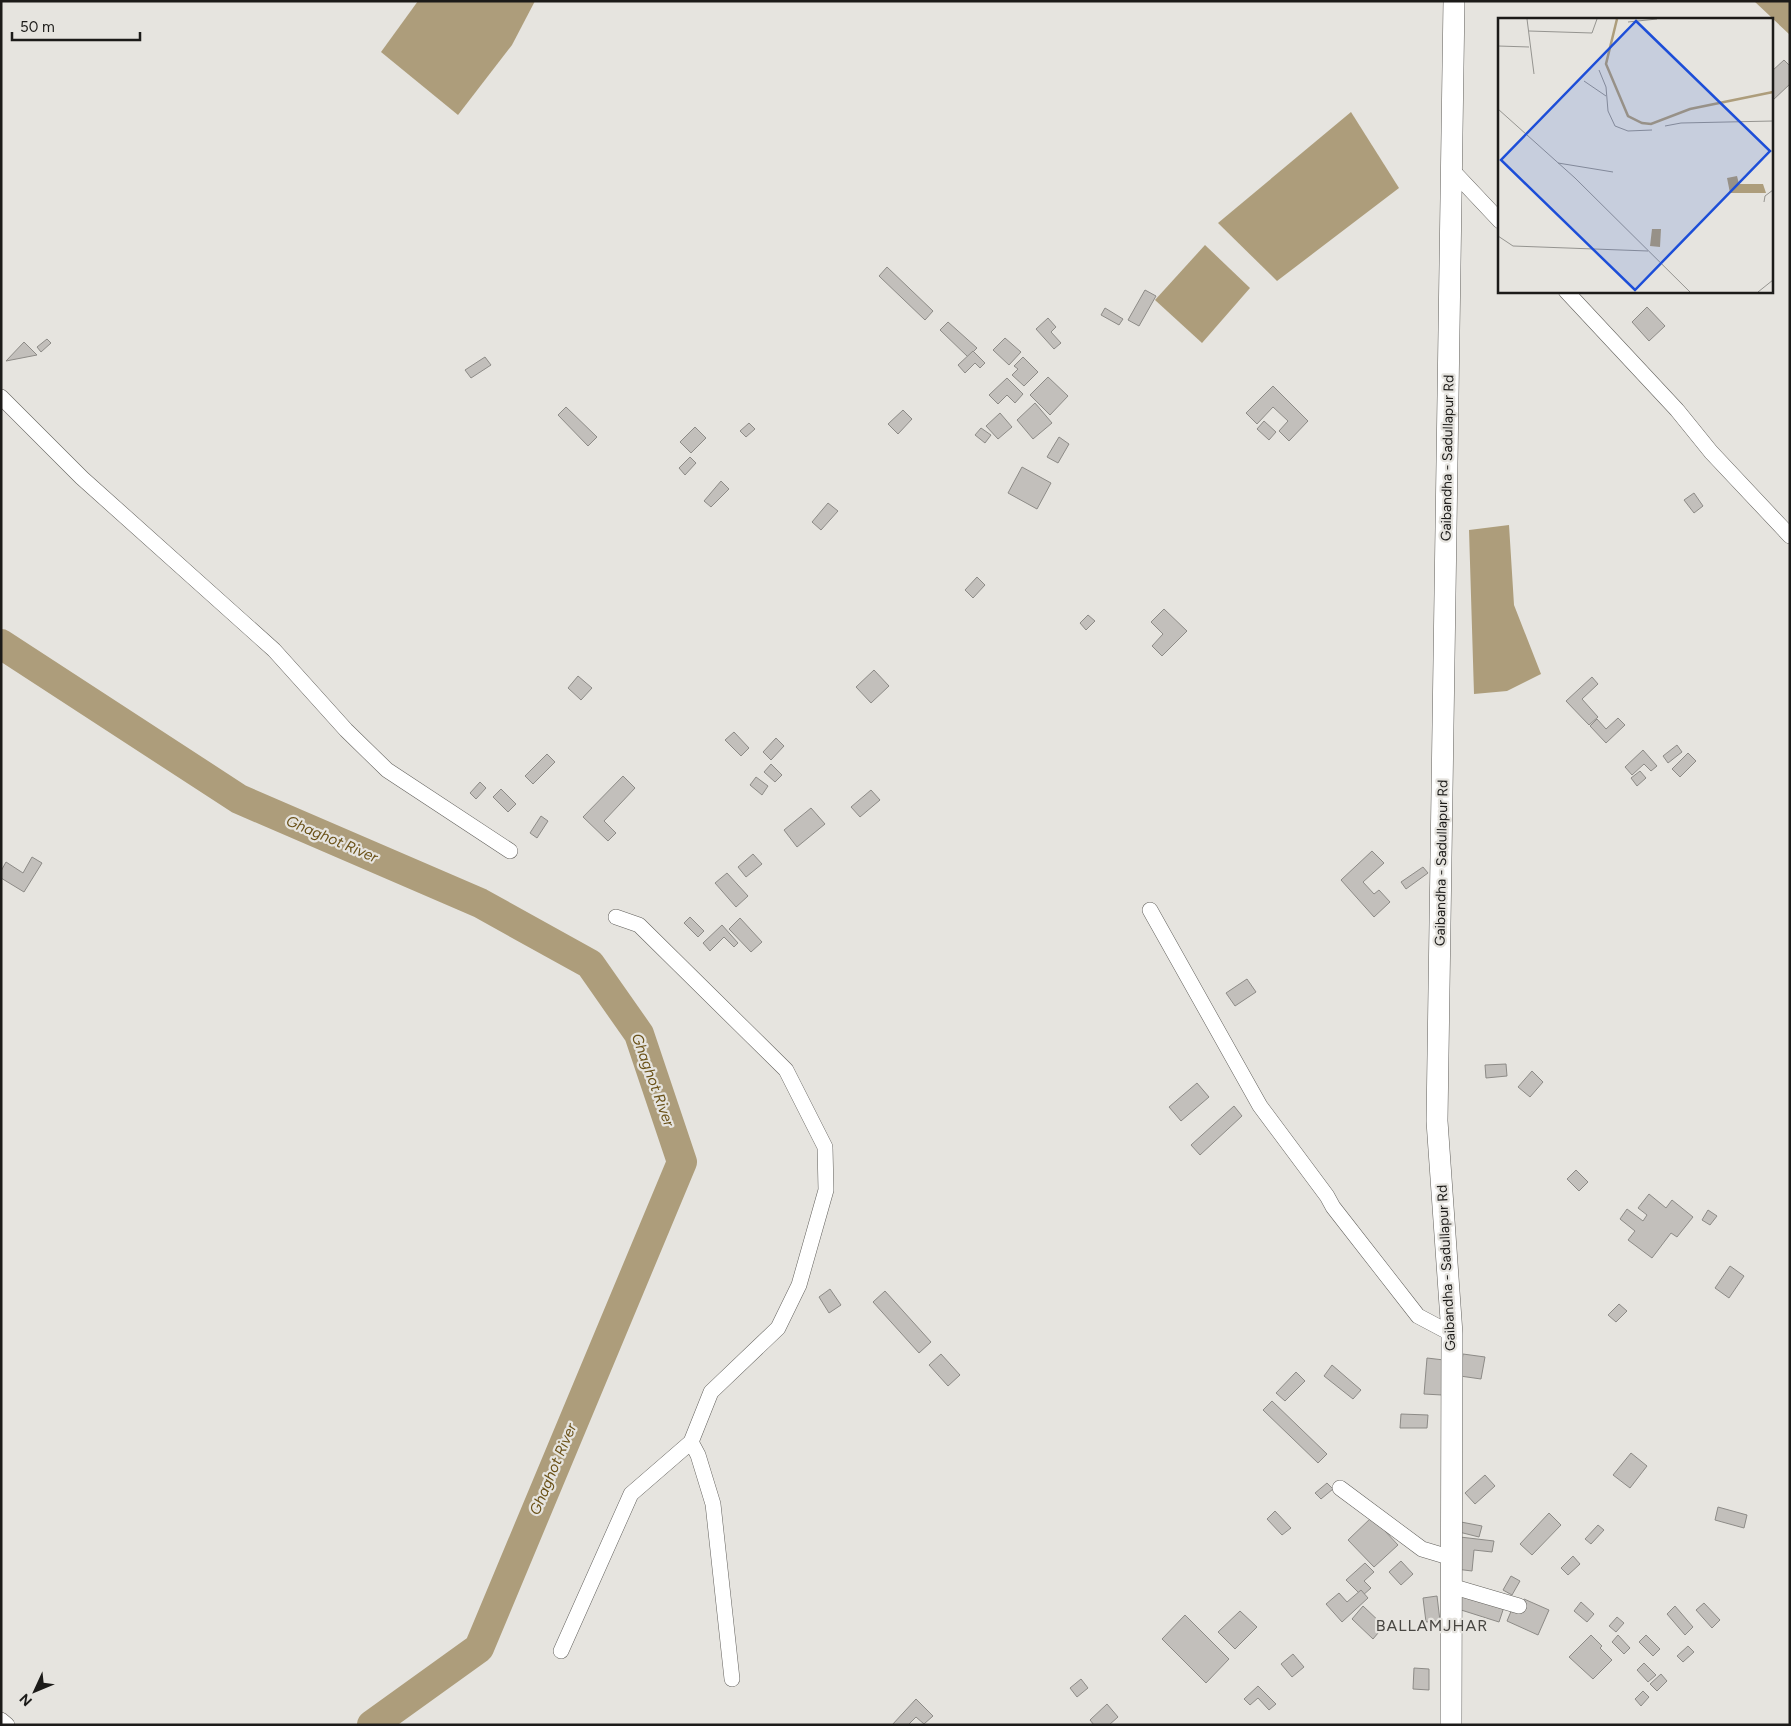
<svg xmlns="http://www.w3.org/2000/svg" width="1791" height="1726" font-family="Figtree,sans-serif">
	<rect width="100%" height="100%" fill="#e6e4df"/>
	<!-- water -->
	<g fill="#ad9d7b">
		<polygon points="418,1 535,1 512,45 458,115 381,52"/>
		<polygon points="1754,1 1790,1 1790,35"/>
		<polygon points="1351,112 1399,188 1277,281 1218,223"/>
		<polygon points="1205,245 1250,288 1202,343 1155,300"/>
		<polygon points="1509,525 1514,605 1541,674 1507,691 1474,694 1469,530"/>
	</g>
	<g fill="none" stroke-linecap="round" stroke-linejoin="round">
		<!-- river -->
		<polyline stroke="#ad9d7b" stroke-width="30" points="1,644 239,799 480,903 590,964 639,1034 682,1162 479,1648 372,1725"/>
	</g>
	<!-- building -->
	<g fill="#c2bfbb" stroke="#8d8b87">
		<polygon points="1784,60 1790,66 1790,84 1772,101 1772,71"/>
		<polygon points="887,267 933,311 925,320 879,276"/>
		<polygon points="1145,290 1156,296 1139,326 1128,320"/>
		<polygon points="1647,307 1665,326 1649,341 1632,322"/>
		<polygon points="1105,308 1123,319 1119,325 1101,315"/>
		<polygon points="1048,318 1056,327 1051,332 1061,343 1054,349 1036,329"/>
		<polygon points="948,322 977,348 968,357 940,330"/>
		<polygon points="1005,338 1021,352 1009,365 993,350"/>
		<polygon points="47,339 51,343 41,352 37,347"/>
		<polygon points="24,342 37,355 6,361"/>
		<polygon points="973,351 985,363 980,368 975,363 965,373 958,365"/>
		<polygon points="485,357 491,365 471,378 465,370"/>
		<polygon points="1023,357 1038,372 1024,386 1012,375 1018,369 1014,366"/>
		<polygon points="1048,377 1068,396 1050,415 1030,395"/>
		<polygon points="1007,378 1023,394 1015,403 1007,395 998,404 989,395"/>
		<polygon points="1273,386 1308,421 1289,441 1279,431 1288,421 1273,407 1257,424 1246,413"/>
		<polygon points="1035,403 1052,423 1033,439 1017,420"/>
		<polygon points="566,407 597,437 588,446 558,415"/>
		<polygon points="903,410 912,419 898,434 888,424"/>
		<polygon points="1000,413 1012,427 998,439 986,426"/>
		<polygon points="1264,421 1276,432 1269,440 1257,429"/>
		<polygon points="749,423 755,429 746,437 740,431"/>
		<polygon points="695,427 706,438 691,453 680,442"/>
		<polygon points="981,428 991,435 985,443 975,435"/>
		<polygon points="1059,437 1069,444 1058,463 1047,457"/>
		<polygon points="690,457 696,463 685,475 679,468"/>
		<polygon points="1022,467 1051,483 1037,509 1008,493"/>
		<polygon points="721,481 729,489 711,507 704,501"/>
		<polygon points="1694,493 1703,506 1694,513 1684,500"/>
		<polygon points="828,503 838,511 821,530 812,522"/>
		<polygon points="977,577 985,585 973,598 965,590"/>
		<polygon points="1164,609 1187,631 1162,656 1152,646 1163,634 1151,622"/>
		<polygon points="1088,615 1095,621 1086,630 1080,623"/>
		<polygon points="874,670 889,686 871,703 856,687"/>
		<polygon points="578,676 592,688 581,700 568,688"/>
		<polygon points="1592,677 1598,684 1582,699 1598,717 1589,725 1566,701"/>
		<polygon points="1618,718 1625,725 1606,743 1590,726 1597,719 1606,729"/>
		<polygon points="734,732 749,748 741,756 725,740"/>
		<polygon points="776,738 784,746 771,760 763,752"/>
		<polygon points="1677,745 1682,752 1668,763 1663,756"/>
		<polygon points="1643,750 1657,766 1651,771 1644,764 1632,775 1625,767"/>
		<polygon points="1688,753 1696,761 1680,777 1672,769"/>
		<polygon points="547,754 555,762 533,784 525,776"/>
		<polygon points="771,764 782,775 775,782 764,772"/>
		<polygon points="1640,771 1646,778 1637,786 1631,778"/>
		<polygon points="623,776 635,788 604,821 616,833 608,841 583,817"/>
		<polygon points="756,777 768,786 762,795 750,785"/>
		<polygon points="480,782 486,788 476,799 470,793"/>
		<polygon points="501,789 516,804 508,812 493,797"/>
		<polygon points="871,790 880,800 860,817 851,807"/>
		<polygon points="811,808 825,824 797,847 784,830"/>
		<polygon points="541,816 548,821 537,838 530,833"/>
		<polygon points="1372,851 1384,863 1363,882 1374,894 1379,890 1390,902 1374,917 1341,880"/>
		<polygon points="753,854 762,864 746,877 738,867"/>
		<polygon points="32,857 42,863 24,892 1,878 1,871 6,862 23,873"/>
		<polygon points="1423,867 1428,873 1406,889 1401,882"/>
		<polygon points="727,873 748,896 736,907 715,883"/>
		<polygon points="690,917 704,931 698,937 684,923"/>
		<polygon points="740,918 762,942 751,952 729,929"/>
		<polygon points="722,925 738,943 734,947 724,937 710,951 703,943"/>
		<polygon points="1247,979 1256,992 1235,1006 1226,993"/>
		<polygon points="1506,1064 1507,1076 1486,1078 1485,1065"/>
		<polygon points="1532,1071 1543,1082 1530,1097 1518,1087"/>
		<polygon points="1197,1083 1209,1097 1181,1121 1169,1107"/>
		<polygon points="1234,1106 1242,1116 1200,1155 1191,1145"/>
		<polygon points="1576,1170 1588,1182 1579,1191 1567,1179"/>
		<polygon points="1649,1194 1666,1208 1672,1200 1693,1217 1677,1237 1671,1233 1652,1258 1628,1240 1635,1231 1620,1219 1627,1209 1643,1221 1647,1215 1638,1208"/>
		<polygon points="1708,1210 1717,1216 1710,1225 1702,1220"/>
		<polygon points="1730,1266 1744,1276 1729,1298 1715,1288"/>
		<polygon points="830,1289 841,1305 829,1313 819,1297"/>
		<polygon points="885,1291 931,1342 919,1353 873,1302"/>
		<polygon points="1619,1304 1627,1311 1616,1322 1608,1315"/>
		<polygon points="941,1354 960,1375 948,1386 929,1365"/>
		<polygon points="1463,1354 1485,1357 1481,1379 1460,1376"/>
		<polygon points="1427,1358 1444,1360 1442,1395 1424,1394"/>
		<polygon points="1332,1365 1361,1390 1353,1399 1324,1376"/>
		<polygon points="1296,1372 1305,1381 1285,1401 1276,1393"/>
		<polygon points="1272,1401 1327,1454 1318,1463 1263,1410"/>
		<polygon points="1401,1414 1428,1415 1427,1428 1400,1428"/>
		<polygon points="1631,1453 1647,1466 1630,1488 1613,1475"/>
		<polygon points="1485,1475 1495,1486 1475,1504 1465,1493"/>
		<polygon points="1327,1483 1333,1489 1321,1499 1315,1493"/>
		<polygon points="1718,1507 1747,1515 1744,1528 1715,1520"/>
		<polygon points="1275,1511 1291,1528 1282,1535 1267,1519"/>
		<polygon points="1549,1513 1561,1525 1532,1555 1520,1544"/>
		<polygon points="1372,1517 1398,1545 1374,1567 1348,1540"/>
		<polygon points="1461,1522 1482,1526 1479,1537 1459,1532"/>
		<polygon points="1598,1525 1604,1530 1591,1544 1585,1539"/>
		<polygon points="1460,1537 1494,1541 1492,1552 1474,1550 1472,1571 1456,1569"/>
		<polygon points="1573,1556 1580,1564 1568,1575 1561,1568"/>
		<polygon points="1401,1561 1413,1574 1401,1585 1389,1572"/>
		<polygon points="1365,1563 1374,1572 1364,1581 1371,1588 1362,1596 1346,1580"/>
		<polygon points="1511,1576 1520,1581 1512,1595 1503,1590"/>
		<polygon points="1361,1590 1368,1598 1342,1622 1326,1604 1339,1593 1347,1602"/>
		<polygon points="1463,1593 1504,1607 1499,1622 1458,1609"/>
		<polygon points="1437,1596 1440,1621 1426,1622 1423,1598"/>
		<polygon points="1524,1599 1549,1610 1538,1635 1507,1621 1512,1609 1519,1612"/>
		<polygon points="1581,1602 1594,1614 1587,1622 1574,1611"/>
		<polygon points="1704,1603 1720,1620 1712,1628 1696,1610"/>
		<polygon points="1363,1606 1384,1626 1373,1639 1352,1619"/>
		<polygon points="1675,1606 1693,1627 1685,1635 1667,1614"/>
		<polygon points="1240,1611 1257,1627 1235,1649 1218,1632"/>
		<polygon points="1185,1615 1229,1659 1206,1683 1162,1639"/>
		<polygon points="1617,1617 1624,1623 1616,1632 1609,1626"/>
		<polygon points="1591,1635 1602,1646 1600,1648 1612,1660 1593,1679 1569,1657"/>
		<polygon points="1618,1635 1630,1648 1624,1654 1612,1642"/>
		<polygon points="1646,1635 1660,1649 1653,1656 1639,1642"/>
		<polygon points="1688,1646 1694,1652 1683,1662 1677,1656"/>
		<polygon points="1293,1654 1304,1667 1292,1677 1281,1664"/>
		<polygon points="1644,1663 1656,1675 1648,1682 1637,1670"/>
		<polygon points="1414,1668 1429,1669 1429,1690 1413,1689"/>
		<polygon points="1661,1674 1667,1681 1657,1691 1650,1684"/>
		<polygon points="1081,1679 1088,1688 1077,1697 1070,1688"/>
		<polygon points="1258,1686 1276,1704 1269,1710 1258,1698 1250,1705 1244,1699"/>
		<polygon points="1643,1691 1649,1697 1641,1706 1635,1699"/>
		<polygon points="916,1699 933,1716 924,1724 916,1717 908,1725 892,1725"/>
		<polygon points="1107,1704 1118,1717 1109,1725 1094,1725 1090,1720"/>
	</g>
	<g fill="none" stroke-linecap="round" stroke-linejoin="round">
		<!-- minor casing -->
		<g stroke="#62605c" stroke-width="16">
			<g id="minor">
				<polyline points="1451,169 1500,221"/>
				<polyline points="1566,291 1677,410 1711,452 1790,536"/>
				<polyline points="1,397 82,478 274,650 346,730 387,770 510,851"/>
				<polyline points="1150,910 1260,1106 1327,1196 1333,1207 1418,1316 1452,1334"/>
				<polyline points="691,1442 698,1455 713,1504 732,1679"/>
				<polyline points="1340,1488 1422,1549 1452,1558"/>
				<polyline points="1451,1586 1519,1606"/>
				<polyline points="561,1651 631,1494 691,1442 711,1392 778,1328 799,1285 826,1190 825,1147 786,1070 639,925 616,917"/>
				<polyline points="1,1720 7,1725"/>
			</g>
		</g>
		<!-- secondary casing -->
		<g stroke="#62605c" stroke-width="22">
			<polyline id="secondary" points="1451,1725 1452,1334 1437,1121 1454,1"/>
		</g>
		<!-- minor -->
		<use href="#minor" stroke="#fff" stroke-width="15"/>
		<!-- secondary -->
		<use href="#secondary" stroke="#fff" stroke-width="21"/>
	</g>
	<g text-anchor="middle" stroke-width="4.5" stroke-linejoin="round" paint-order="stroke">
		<!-- street labels -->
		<g font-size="14" fill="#1c1b19" stroke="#e6e4df">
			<text transform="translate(1447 458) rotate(-89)" y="5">Gaibandha - Sadullapur Rd</text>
			<text transform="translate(1441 863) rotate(-89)" y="5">Gaibandha - Sadullapur Rd</text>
			<text transform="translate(1446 1268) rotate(-93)" y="5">Gaibandha - Sadullapur Rd</text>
		</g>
		<!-- water labels -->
		<g font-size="15" font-style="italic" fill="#6a5117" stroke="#e6e4df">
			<text transform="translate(332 839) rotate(23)" y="5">Ghaghot River</text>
			<text transform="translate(653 1080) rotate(70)" y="5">Ghaghot River</text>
			<text transform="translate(553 1469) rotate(-67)" y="5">Ghaghot River</text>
		</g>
		<!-- quarter labels -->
		<g font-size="16" letter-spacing="1" fill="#484642" stroke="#e6e4df">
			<text x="1432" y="1631">BALLAMJHAR</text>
		</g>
	</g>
	<!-- overview -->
	<g transform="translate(1498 18)">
		<rect width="275" height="275" fill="#e6e4df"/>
		<path d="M 239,158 L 241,166 L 265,166 L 268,175 L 232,175 L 229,160 ZM 154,211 L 163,211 L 162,229 L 152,228 Z" fill="#ad9d7b"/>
		<path fill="none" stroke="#ad9d7b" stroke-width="2.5" d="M 119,1 L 108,46 L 130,98 L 144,105 L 153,106 L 192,91 L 275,74"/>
		<path fill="none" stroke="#959490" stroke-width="1" d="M 29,1 L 36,56M 130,4 L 159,1M 31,13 L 94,15 L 99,1M 0,28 L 31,29M 101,52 L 108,69 L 110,93 L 117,108 L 130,113 L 154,112M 86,63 L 108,78M 0,91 L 77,160 L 192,274M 167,108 L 183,105 L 275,103M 60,145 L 115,154M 266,184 L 267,178 L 275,172M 0,218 L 15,228 L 150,233M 260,274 L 275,262"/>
		<path fill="#1d4ed8" fill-opacity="0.15" stroke="#1d4ed8" stroke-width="2.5" d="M 138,3 L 272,133 L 137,272 L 3,142 Z"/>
		<rect width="275" height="275" fill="none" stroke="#1c1b19" stroke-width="2.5"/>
	</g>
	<!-- border -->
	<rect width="1791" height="1726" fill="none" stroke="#1c1b19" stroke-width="5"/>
	<!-- north arrow -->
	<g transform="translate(35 1691) rotate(226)" stroke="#e6e4df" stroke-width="4" paint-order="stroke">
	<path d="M0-4L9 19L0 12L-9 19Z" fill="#1c1b19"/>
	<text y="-8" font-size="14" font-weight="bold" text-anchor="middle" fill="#1c1b19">N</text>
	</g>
	<!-- scale -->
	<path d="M12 32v8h128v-8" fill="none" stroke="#1c1b19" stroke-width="2.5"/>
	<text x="20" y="32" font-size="15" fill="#1c1b19" stroke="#e6e4df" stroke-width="4" paint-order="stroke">50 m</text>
</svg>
